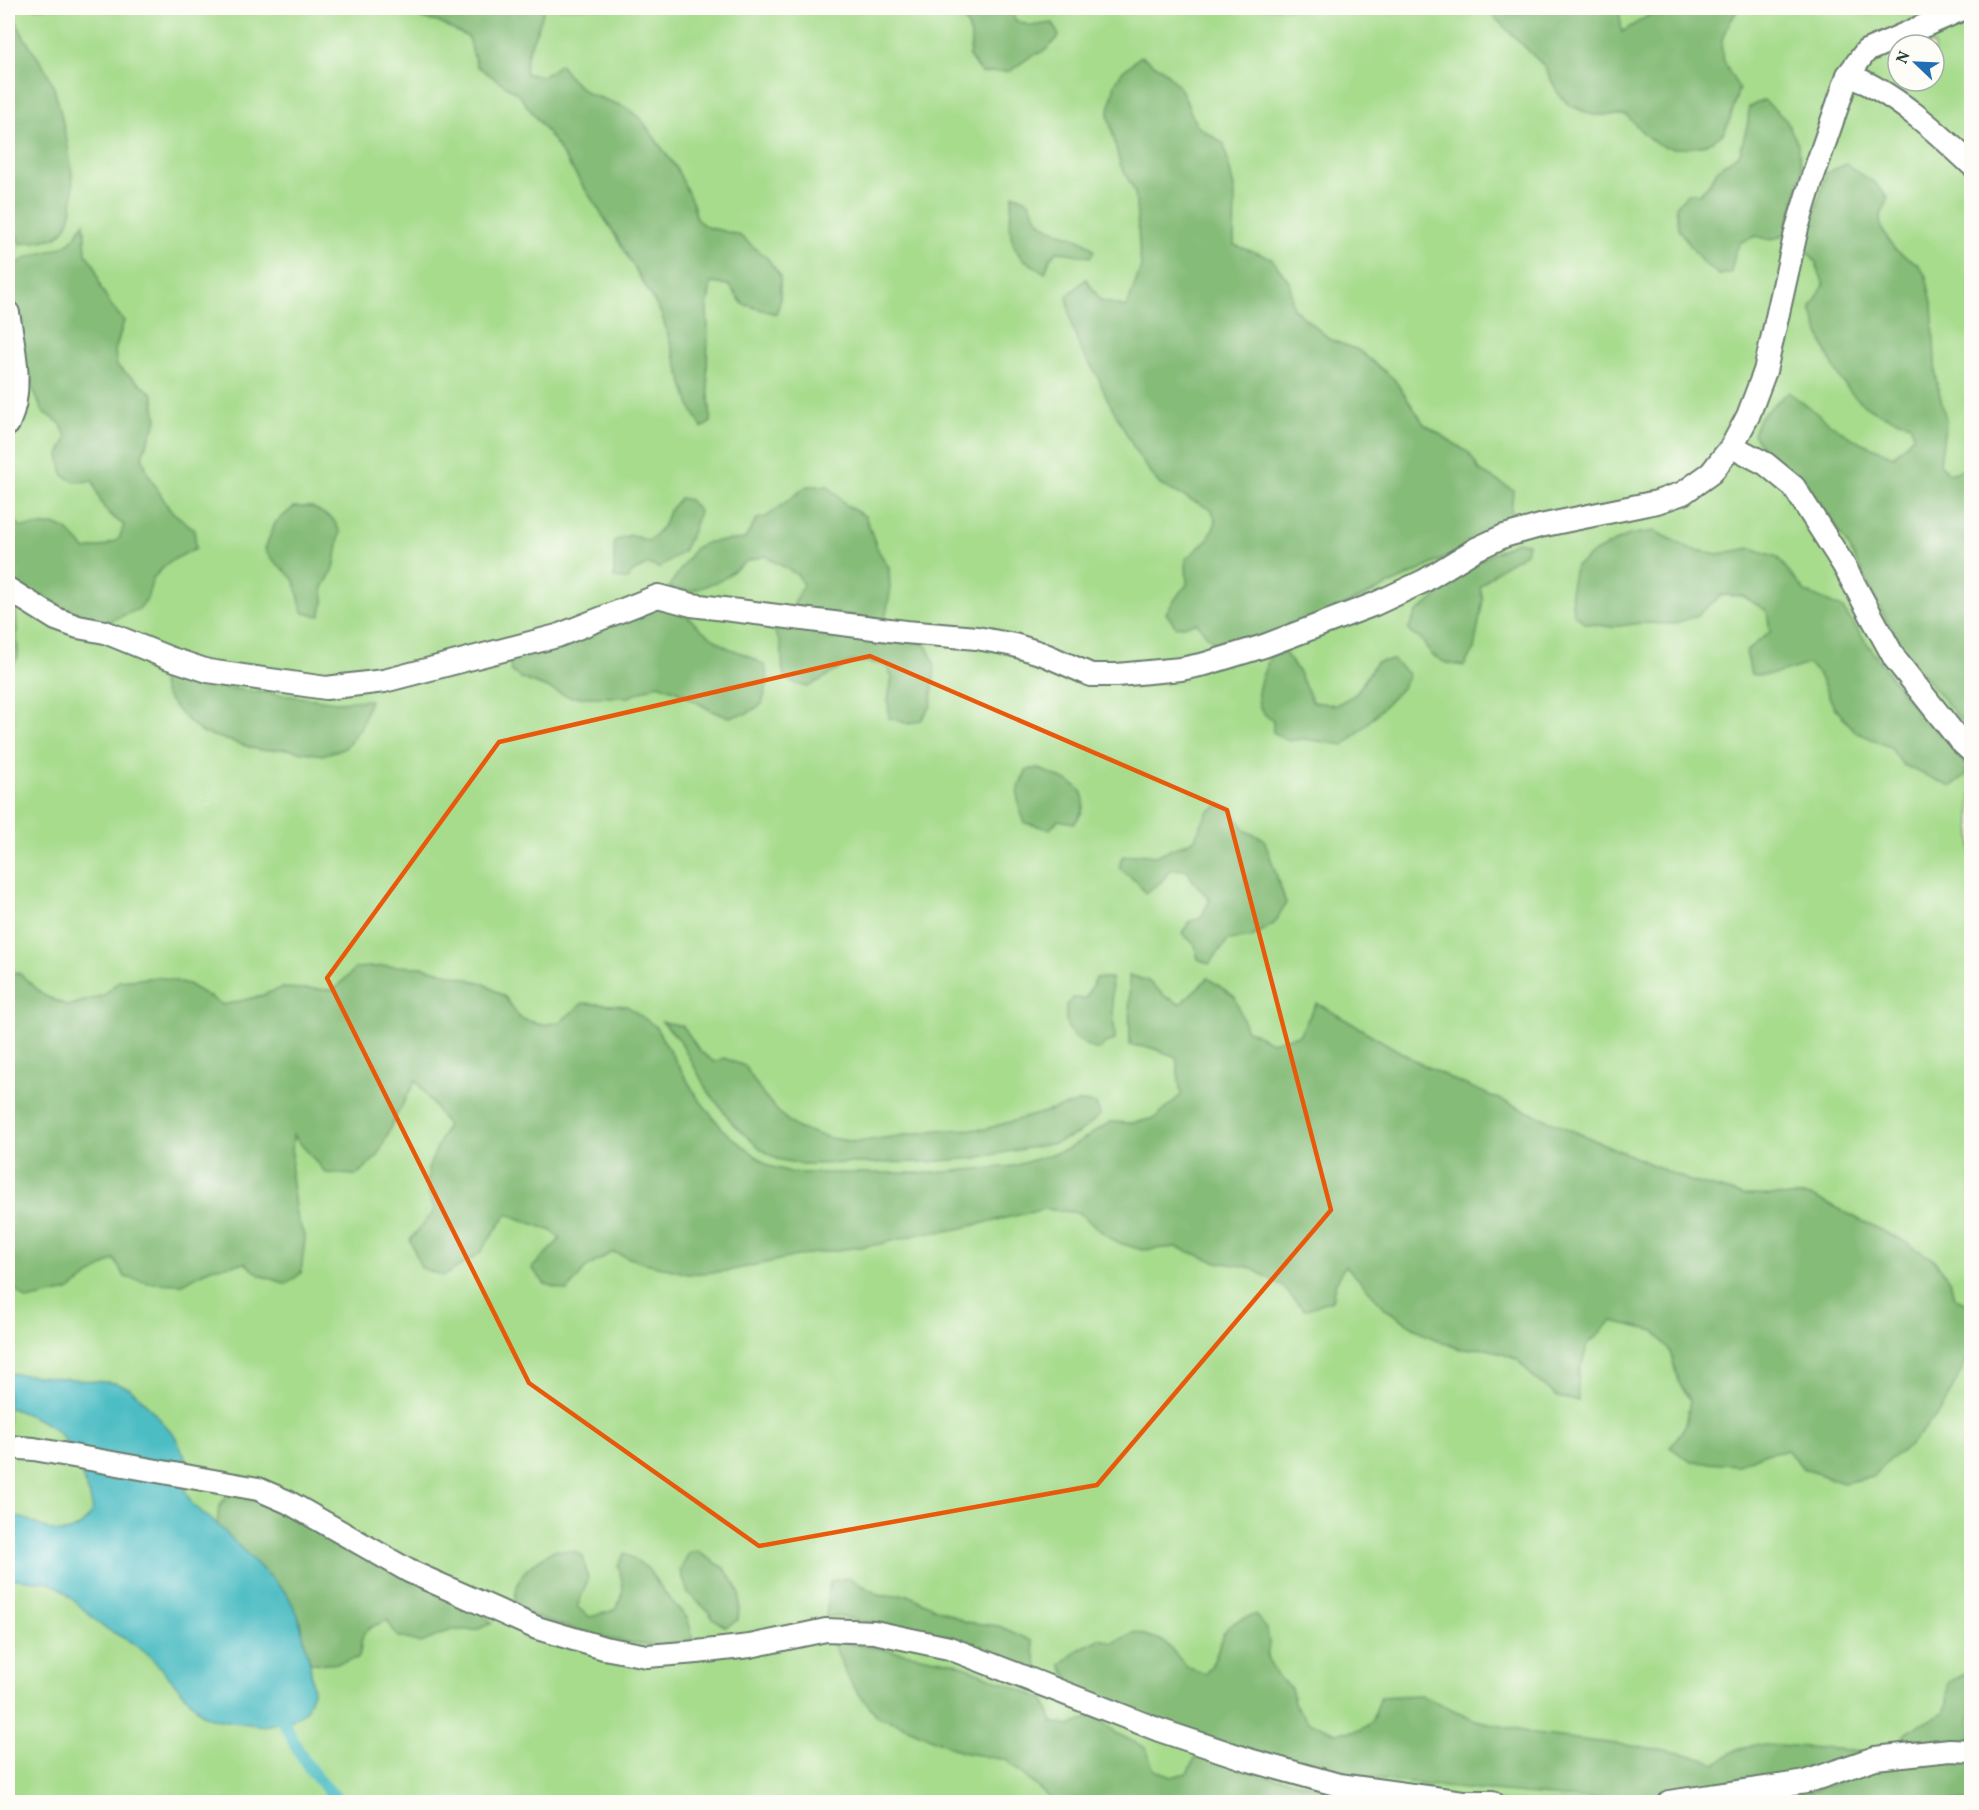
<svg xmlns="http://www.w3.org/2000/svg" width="1979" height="1810" font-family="Vollkorn,serif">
	<rect width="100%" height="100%" fill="#fdfcf7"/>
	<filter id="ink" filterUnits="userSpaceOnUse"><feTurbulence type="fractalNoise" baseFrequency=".0167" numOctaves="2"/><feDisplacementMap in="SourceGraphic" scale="12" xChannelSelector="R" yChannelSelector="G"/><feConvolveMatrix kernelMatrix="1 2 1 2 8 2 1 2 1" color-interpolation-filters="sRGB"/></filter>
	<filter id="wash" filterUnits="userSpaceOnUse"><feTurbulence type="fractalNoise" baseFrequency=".008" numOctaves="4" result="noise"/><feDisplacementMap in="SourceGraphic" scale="24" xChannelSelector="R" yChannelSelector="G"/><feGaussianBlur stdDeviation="1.35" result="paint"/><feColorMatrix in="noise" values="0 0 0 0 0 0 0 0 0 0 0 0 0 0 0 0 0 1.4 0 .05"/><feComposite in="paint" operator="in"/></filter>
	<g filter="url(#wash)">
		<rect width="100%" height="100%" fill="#f5edd9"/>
		<!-- green -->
		<path fill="#a7dc8d" stroke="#638c60" stroke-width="1.5" fill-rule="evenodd" d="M 8,8 L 1971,8 L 1971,1802 L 8,1802 ZM 1898,45 L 1934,45 L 1934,81 L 1898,81 Z"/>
		<!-- forest -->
		<g fill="#85bc78" stroke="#527c56" stroke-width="1.5">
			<path d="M 8,8 L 14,8 C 16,36 40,55 51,80 C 55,88 56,98 59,106 C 66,136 88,218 56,237 C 49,241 28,242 20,244 L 11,224 L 8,181 Z"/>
			<path d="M 416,8 L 544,8 C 541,30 522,52 526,74 L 544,76 L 560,64 L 571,79 L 587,93 L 625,107 L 641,119 L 677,169 L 693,204 L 697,220 L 707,227 L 739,235 L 767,258 L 779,274 L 780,278 L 780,302 L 776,314 L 743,304 L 729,285 L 711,283 L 707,309 L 708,331 L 707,372 L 711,422 L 702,428 L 690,406 L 661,313 L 612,230 L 553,140 L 519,95 L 477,66 L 468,37 L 438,22 L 422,19 Z"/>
			<path d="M 963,8 L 1011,8 L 1015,20 L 1030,26 L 1053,23 L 1059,36 L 1046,50 L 1030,57 L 1010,71 L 981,73 L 969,56 C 973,36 972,31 960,14 Z"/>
			<path d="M 1485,8 L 1619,8 L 1622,32 L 1661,8 L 1739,8 C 1715,43 1716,52 1739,88 C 1735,100 1730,128 1720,136 C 1705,149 1670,153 1653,141 C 1643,135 1635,123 1626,115 L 1593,115 L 1569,105 L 1558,93 L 1544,66 Z"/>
			<path d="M 1141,56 L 1165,71 L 1182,91 L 1196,125 L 1224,144 L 1235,193 L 1234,245 L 1271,258 L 1290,283 L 1293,308 L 1331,340 L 1358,350 L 1394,379 L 1424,424 L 1469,453 L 1480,471 L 1513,490 L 1510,525 C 1438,562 1366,598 1291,627 C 1268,635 1244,641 1221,648 L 1208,637 L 1197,623 L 1176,627 L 1166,613 L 1180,592 L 1187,585 L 1186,559 L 1208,539 L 1216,522 L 1212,510 L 1160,485 L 1139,457 L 1106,396 L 1096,373 L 1081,351 L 1072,326 L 1067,296 L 1086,279 L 1101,301 L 1127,307 L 1141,267 L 1135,192 L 1120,164 L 1108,115 L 1115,84 L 1121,73 Z"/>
			<polygon points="1764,100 1786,120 1798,144 1802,172 1786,234 1771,240 1756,236 1741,242 1735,253 1731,273 1719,275 1703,263 1678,229 1676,206 1688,193 1699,194 1709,184 1718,169 1740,153 1748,122 1749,107"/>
			<path d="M 1846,164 L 1876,184 L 1888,198 L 1880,216 L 1881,228 L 1895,250 L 1918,264 L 1926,276 L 1932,303 L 1936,379 L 1946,420 L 1940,464 L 1950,474 L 1971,467 L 1971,733 L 1899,645 L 1849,547 L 1801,477 L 1764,450 L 1753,434 L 1760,417 L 1788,392 C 1812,408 1833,429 1858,441 C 1870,447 1882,451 1894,456 L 1914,435 L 1910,424 C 1897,420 1883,416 1871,409 C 1838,391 1821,342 1811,308 L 1824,285 L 1816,263 L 1805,248 L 1826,173 Z"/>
			<path d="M 1013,194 L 1029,201 C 1042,243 1075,226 1094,251 L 1091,257 L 1057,251 L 1050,258 L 1045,273 C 1038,268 1027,263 1021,257 C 1006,240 1010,214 1013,194 Z"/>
			<path d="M 84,222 L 86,254 L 95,266 L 101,288 L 111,305 L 124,321 L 115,351 L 117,366 L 153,394 L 157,420 L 142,456 L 148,474 L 170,510 L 194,529 L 196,548 L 169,562 L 153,578 L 147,599 L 139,609 L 103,624 L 80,621 L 8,582 L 8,510 L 12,511 L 15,521 L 21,527 L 56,525 L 67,530 L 86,550 L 105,546 L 119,539 L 124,525 C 102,511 101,504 93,481 L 75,482 L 63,475 L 59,455 L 67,438 L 60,423 L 43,412 L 29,380 L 9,276 C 19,252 42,256 62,247 C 72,243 79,232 84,222 Z"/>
			<polygon points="807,486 828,486 847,506 865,516 878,550 889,568 890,593 885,620 791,610 803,585 798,575 765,556 747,561 721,580 689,592 668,588 695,548 709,542 745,539 757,519 766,517"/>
			<polygon points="680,498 689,500 699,511 693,531 683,551 659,568 648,564 631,573 628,579 614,578 614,541 630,535 649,541 664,525 669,511"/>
			<path d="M 294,507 L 312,507 L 333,519 L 340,532 L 334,569 L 323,587 L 324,602 L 320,616 L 304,613 C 297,601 299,590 294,581 C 285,567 272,564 265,549 L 275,523 Z"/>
			<path d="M 1655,531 L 1690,549 L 1718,554 L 1751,548 L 1777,557 L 1805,592 L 1842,608 L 1906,698 L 1964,758 L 1966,775 L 1951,787 L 1903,765 L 1890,747 L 1856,732 L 1834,707 L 1818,673 L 1808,664 C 1790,670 1769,678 1751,674 L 1746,651 L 1770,632 L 1767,611 L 1743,596 L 1722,595 L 1696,616 L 1673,624 L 1641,623 L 1612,627 L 1585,623 L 1573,613 L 1571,588 L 1575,567 L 1595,552 L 1629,535 Z"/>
			<polygon points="1516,542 1528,543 1526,553 1502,567 1480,586 1483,600 1474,649 1464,666 1446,663 1432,655 1421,639 1411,634 1408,630 1416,613 1434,599 1452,574"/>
			<polygon points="8,603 16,607 18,657 12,667 8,668"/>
			<polygon points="655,607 682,611 702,630 726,647 751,657 765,666 768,682 762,704 748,713 729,717 712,711 679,692 658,684 629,697 570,697 521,678 511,671 508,656"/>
			<path d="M 771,625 L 919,641 L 927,647 L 935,665 L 931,706 L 921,720 L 909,724 L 889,718 L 888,701 L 892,677 L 887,667 L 881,664 L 866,662 L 851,662 L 808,687 C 772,679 787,670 780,643 C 778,637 774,631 771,625 Z"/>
			<path d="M 1285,653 L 1298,671 L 1313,702 L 1336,705 L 1356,694 L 1376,662 L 1393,660 L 1409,675 L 1401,689 L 1362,729 L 1344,745 L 1304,739 L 1288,741 L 1273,732 L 1273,720 C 1246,707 1262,675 1271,655 Z"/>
			<polygon points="158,669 213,686 336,702 370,700 361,727 345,748 322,755 287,749 259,750 201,732 181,714 165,695"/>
			<path d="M 1038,768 C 1047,773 1073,782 1078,788 C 1089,799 1083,814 1074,823 L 1058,820 L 1050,829 L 1025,823 C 1016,800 1014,792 1027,770 Z"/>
			<polygon points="1221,805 1231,809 1246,831 1264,839 1286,903 1274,924 1252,937 1228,940 1209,964 1198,959 1195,945 1182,933 1190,921 1200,919 1210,900 1192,879 1187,870 1171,869 1160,883 1145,893 1138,883 1119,868 1122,857 1140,854 1155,856 1194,840 1208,811"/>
			<polygon points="388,966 423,967 483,983 505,997 520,1018 542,1025 560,1022 583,1003 627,1006 655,1026 697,1097 725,1132 769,1166 794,1173 931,1173 1014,1166 1068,1149 1110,1122 1132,1123 1155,1118 1181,1095 1176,1057 1153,1048 1130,1045 1129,975 1148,981 1166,997 1180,1004 1208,978 1235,997 1246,1029 1271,1042 1299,1035 1317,1003 1414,1060 1454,1080 1690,1181 1743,1195 1812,1196 1907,1243 1934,1260 1950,1280 1954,1298 1971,1306 1971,1356 1968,1357 1943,1408 1910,1445 1889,1460 1872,1477 1843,1483 1803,1468 1787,1450 1763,1454 1738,1465 1691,1462 1670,1447 1686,1425 1690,1400 1678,1381 1670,1351 1655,1331 1612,1321 1588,1344 1578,1376 1578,1401 1558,1397 1534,1378 1518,1360 1488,1348 1459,1349 1426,1335 1387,1310 1345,1265 1335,1285 1332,1300 1304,1310 1281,1285 1249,1267 1217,1262 1176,1247 1142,1250 1113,1241 1079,1213 1045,1209 953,1230 920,1234 880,1244 802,1255 728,1271 688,1274 638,1261 612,1252 586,1268 567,1291 545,1284 532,1268 560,1239 552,1231 507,1214 479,1254 444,1276 421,1268 410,1240 434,1211 429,1194 428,1169 447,1125 416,1080 393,1122 378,1156 357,1175 326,1173 293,1135 291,1176 296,1214 305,1238 301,1273 287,1284 260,1275 245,1263 211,1268 183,1284 149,1283 125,1277 114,1259 68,1291 27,1300 8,1283 8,970 20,974 45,996 68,1006 104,995 119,981 158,977 188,984 223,1005 260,996 281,988 334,990 356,968"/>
			<path d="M 1096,978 L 1111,978 L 1115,1040 L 1105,1043 L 1100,1050 C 1088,1049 1070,1037 1067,1024 C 1065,1019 1066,1011 1066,1005 L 1073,998 L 1085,999 Z"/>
			<polygon points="662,1022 683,1026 699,1050 714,1062 724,1058 745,1066 762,1093 781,1115 797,1128 830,1138 857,1142 939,1130 985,1129 1080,1102 1096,1104 1100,1115 1079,1133 1055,1143 975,1158 928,1162 800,1164 777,1159 761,1149 733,1124 708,1091 678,1038"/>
			<path d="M 229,1492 L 261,1501 L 482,1613 L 492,1623 L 476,1630 L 451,1630 L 421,1643 L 397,1636 L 387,1620 C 379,1624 364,1628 362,1638 C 360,1645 362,1651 358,1658 L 332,1664 L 310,1663 L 298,1615 L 217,1524 L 219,1507 Z"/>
			<path d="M 554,1550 L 574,1551 L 583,1556 L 588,1580 L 577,1607 L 590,1617 L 615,1610 C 626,1591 624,1586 618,1565 L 625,1553 L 647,1568 L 668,1597 L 687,1618 L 698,1652 L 606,1639 L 545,1620 L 514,1607 C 516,1572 526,1568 554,1550 Z"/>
			<polygon points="697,1551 724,1568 734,1582 740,1595 738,1620 726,1627 714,1620 708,1611 688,1593 680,1570 689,1553"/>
			<polygon points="849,1578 881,1596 908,1595 966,1622 999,1626 1032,1641 1038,1670 950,1637 835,1616 826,1617 830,1581"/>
			<path d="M 1255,1615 L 1267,1629 L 1269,1644 L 1267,1657 L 1278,1678 L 1291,1687 L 1294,1703 L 1307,1721 L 1337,1733 L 1360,1730 L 1371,1723 L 1381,1697 L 1420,1695 L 1476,1720 L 1535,1734 L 1665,1750 L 1703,1758 L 1716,1764 L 1739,1749 L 1765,1744 L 1863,1751 L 1795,1774 L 1645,1801 L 1563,1797 L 1454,1788 L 1341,1775 L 1252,1753 L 1072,1688 L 1061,1664 L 1081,1648 L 1100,1639 L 1113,1643 L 1135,1632 L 1164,1641 L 1187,1667 L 1205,1674 C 1229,1648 1207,1626 1255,1615 Z"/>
			<polygon points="831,1640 953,1662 1044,1699 1053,1722 1070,1726 1094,1716 1118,1734 1146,1748 1153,1768 1170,1777 1187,1773 1197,1755 1253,1772 1387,1802 1252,1802 1248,1800 1243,1802 1057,1802 1053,1801 1006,1760 961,1752 895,1722 879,1718 852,1685"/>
			<polygon points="1971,1671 1971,1741 1896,1749 1908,1732 1944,1712 1947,1705 1948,1683"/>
			<polygon points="1971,1760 1971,1802 1748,1802 1808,1792 1879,1769 1922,1762"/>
		</g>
		<!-- water -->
		<path fill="#4ebdc4" stroke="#367d7c" stroke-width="1.5" d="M 8,1373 L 116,1383 L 129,1388 L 140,1397 L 175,1436 L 185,1457 L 185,1490 L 192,1504 L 217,1524 L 287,1594 L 298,1615 L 310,1663 L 313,1692 L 306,1710 L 292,1720 L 264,1726 L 219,1720 L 204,1716 L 149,1655 L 129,1641 L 103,1627 L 59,1587 L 46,1582 L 15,1579 L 8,1576 L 8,1517 C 29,1513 47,1537 69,1531 C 78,1529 90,1519 92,1510 C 94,1501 70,1446 63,1438 C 49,1421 28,1415 8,1407 Z"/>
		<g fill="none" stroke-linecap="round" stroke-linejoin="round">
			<!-- stream -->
			<path stroke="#4ebdc4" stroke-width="12" d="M 283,1720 C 300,1757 311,1775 341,1802"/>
		</g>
	</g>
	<g filter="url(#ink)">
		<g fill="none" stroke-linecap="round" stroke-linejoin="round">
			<!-- service casing -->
			<g stroke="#6a7b6e" stroke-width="26">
				<g id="service">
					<path d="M 1848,75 C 1894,92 1937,132 1972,165"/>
					<path d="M 8,313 C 14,349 24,389 8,424"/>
					<polyline points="1732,446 1766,464 1794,487 1843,564 1895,659 1960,741 1972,752"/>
					<polyline points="8,589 56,619 78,627 105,632 169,658 208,671 326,688 384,681 557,636 658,596 692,605 905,632 977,638 1014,645 1043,654 1091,675 1117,675 1181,669 1205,664 1264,646 1375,604 1424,581 1476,549 1504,536 1540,526 1657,502 1683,493 1711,473 1732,446 1748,416 1765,371 1797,228 1813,176 1848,75 1866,51 1965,8"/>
					<polyline points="8,1447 34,1449 258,1489 288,1502 409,1571 537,1628 604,1648 647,1656 697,1652 750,1646 826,1630 874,1632 949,1648 1159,1730 1249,1760 1339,1785 1463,1802 1492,1802"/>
					<polyline points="1669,1802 1806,1782 1875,1758 1950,1750 1972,1751"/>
				</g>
			</g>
			<!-- service -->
			<use href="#service" stroke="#fff" stroke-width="22"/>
		</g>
	</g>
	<!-- marked area -->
	<path fill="none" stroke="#e8590c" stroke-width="4.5" stroke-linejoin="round" d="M 870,656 L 1227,810 L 1331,1210 L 1097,1485 L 759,1546 L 529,1383 L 327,978 L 499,742 Z"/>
	<!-- margin -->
	<rect width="1979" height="1810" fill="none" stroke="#fdfcf7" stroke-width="30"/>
	<!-- north arrow -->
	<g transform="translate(1916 63) rotate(293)"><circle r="28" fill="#fdfcf7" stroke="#a4b0a9" stroke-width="1.5"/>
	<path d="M0-4.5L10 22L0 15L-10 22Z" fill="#1f6fb2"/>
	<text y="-9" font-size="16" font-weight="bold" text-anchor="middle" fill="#1f3d34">N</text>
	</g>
</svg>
